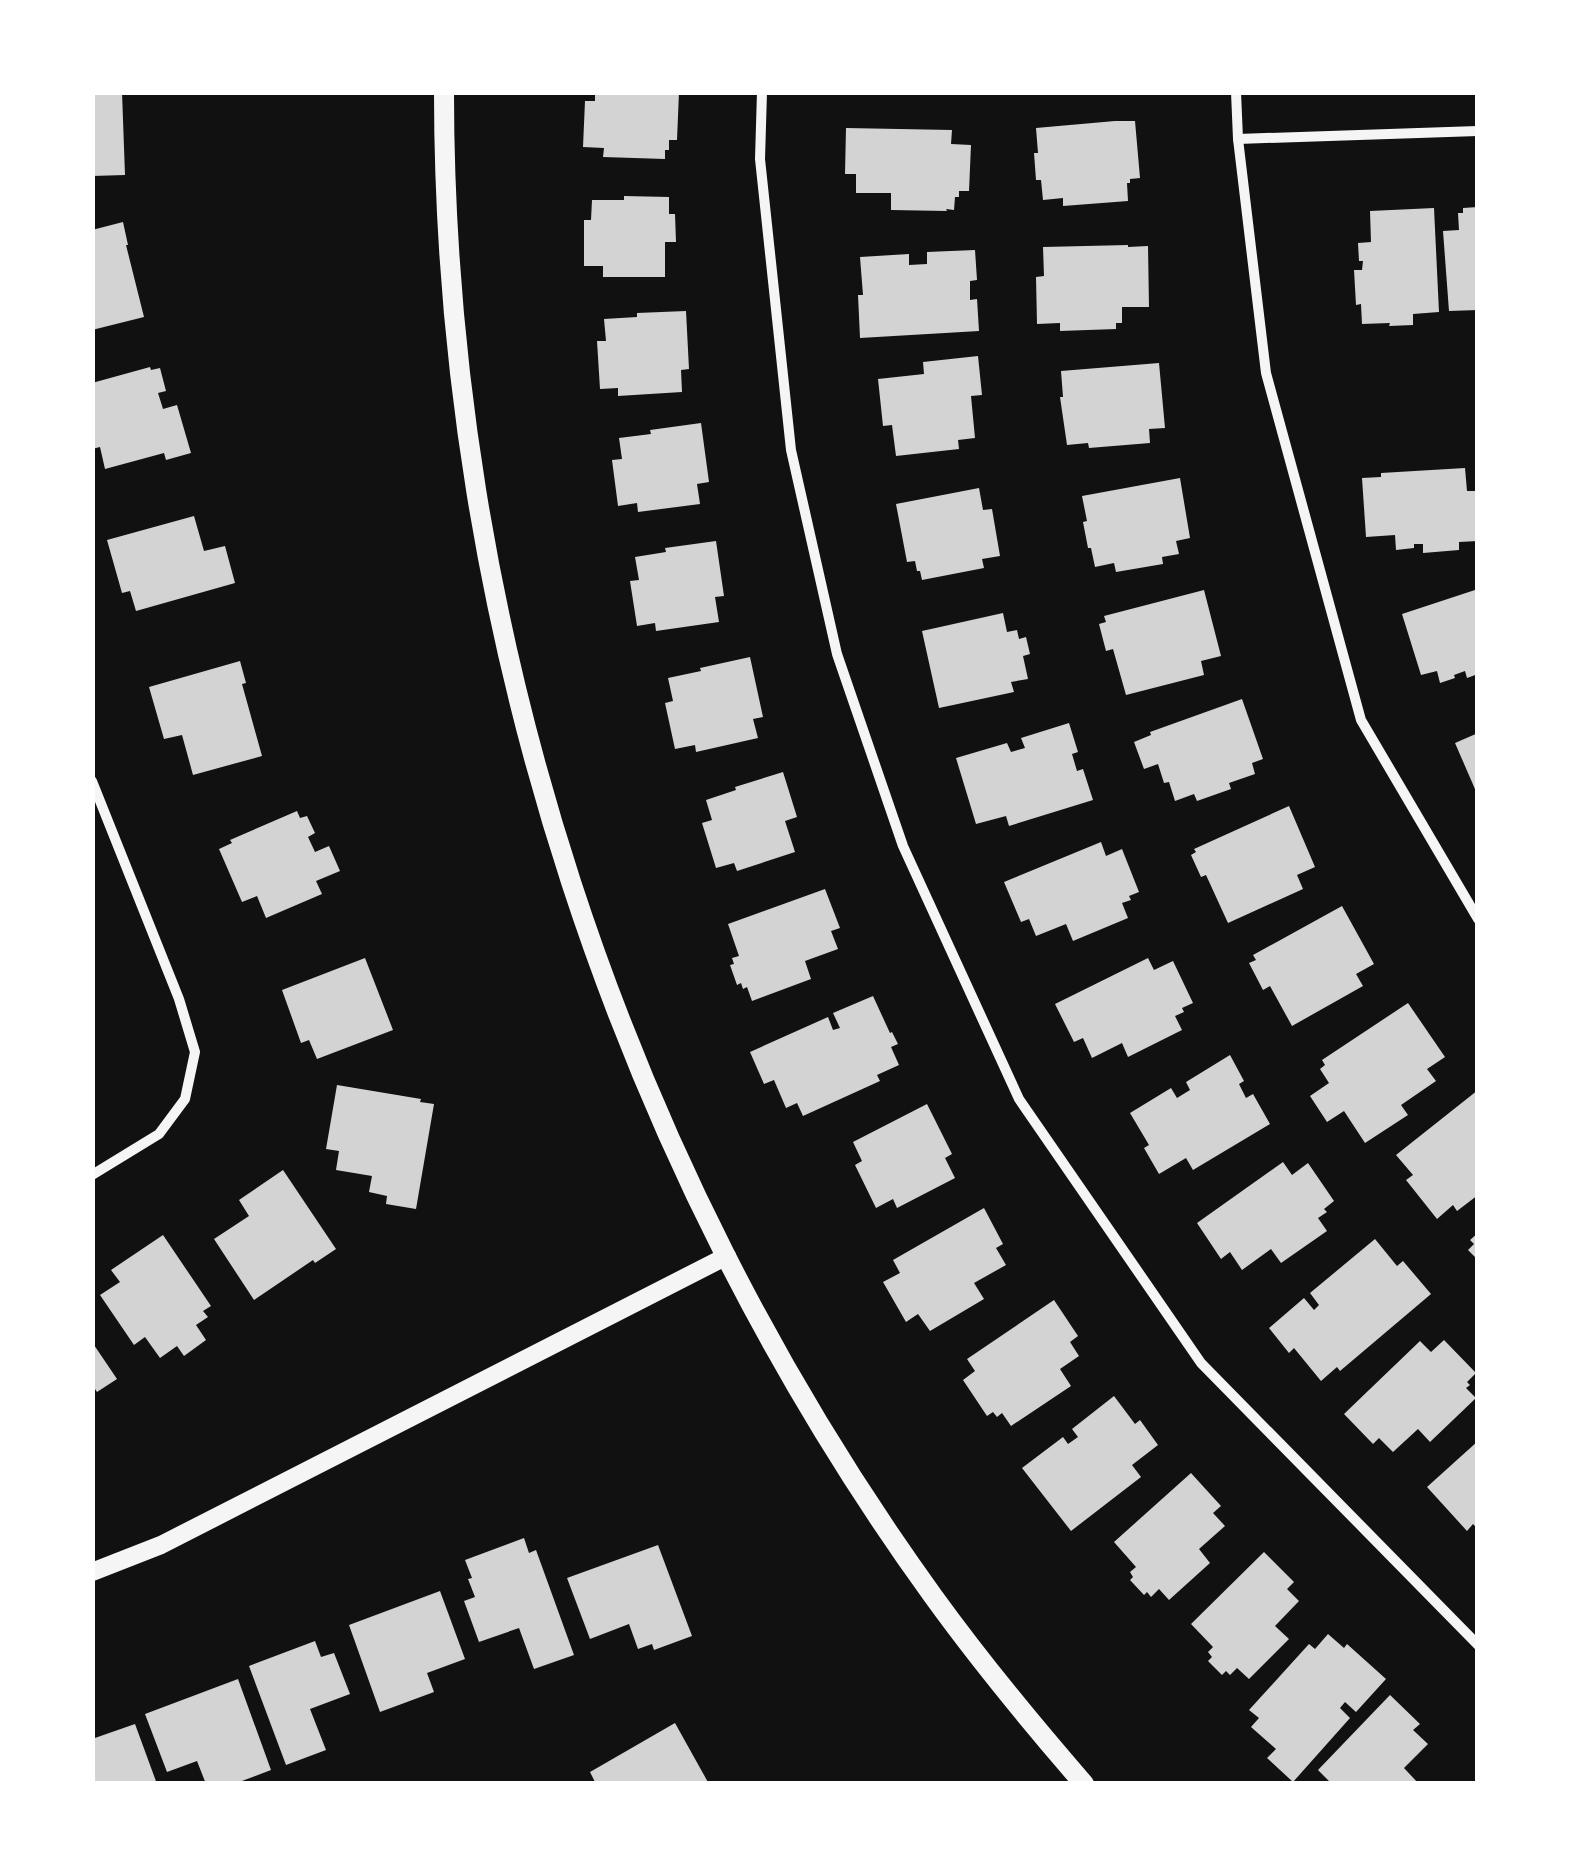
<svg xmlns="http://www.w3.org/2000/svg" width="1570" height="1876" font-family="'Asap Condensed',sans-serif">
	<rect width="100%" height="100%" fill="#111"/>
	<!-- building -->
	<g fill="#d3d3d3">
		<polygon points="92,92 122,92 125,175 92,176"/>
		<polygon points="595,92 679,92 677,140 669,140 669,150 665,150 665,159 603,157 604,148 583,147 585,101 595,101"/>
		<polygon points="1115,121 1135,121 1140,178 1130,179 1130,183 1127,183 1128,201 1063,206 1063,198 1043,200 1041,180 1036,180 1034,153 1038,153 1036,128"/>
		<polygon points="846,128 952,130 951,144 971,145 969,191 959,191 959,197 955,197 954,210 946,209 947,211 891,210 891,193 856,193 856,174 845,174"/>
		<polygon points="624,196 669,197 669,214 675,214 676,242 665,242 665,277 603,277 603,266 584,266 584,220 591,220 592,200 624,200"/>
		<polygon points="1478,207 1478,310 1449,311 1443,231 1459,230 1458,213 1463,213 1463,208"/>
		<polygon points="1434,208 1439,312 1413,314 1413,325 1389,326 1390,323 1362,324 1361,304 1356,305 1354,270 1362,270 1363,261 1359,261 1358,243 1371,242 1370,211"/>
		<polygon points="123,222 128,245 126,245 144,317 92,330 92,230"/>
		<polygon points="1128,245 1128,247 1148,246 1149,307 1122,307 1122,323 1116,323 1116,329 1060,331 1060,323 1037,324 1036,277 1044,276 1043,247"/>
		<polygon points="975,250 977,280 970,281 970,300 977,299 979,331 860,338 858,295 863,295 860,257 909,254 909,265 927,264 927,252"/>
		<polygon points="686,311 689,369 681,370 682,392 618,396 618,388 600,389 597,341 606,341 604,319 637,317 637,313"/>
		<polygon points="978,356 982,395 971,396 975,438 958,440 959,449 896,456 892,425 883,426 878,379 924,374 923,362"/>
		<polygon points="1159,363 1165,428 1149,429 1150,443 1089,448 1088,443 1067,445 1060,397 1063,397 1061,371"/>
		<polygon points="150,367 151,370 160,368 166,391 158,393 163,409 177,405 191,453 166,460 164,453 105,469 100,447 92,449 92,383"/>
		<polygon points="701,423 709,482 697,484 700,504 638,512 637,503 618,506 612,460 622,459 619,438 651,434 650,430"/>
		<polygon points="1465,468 1467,491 1475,491 1478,541 1459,542 1459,550 1423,553 1423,544 1414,544 1414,548 1396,550 1395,535 1366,537 1362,478 1381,477 1381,473"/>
		<polygon points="1180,478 1190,538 1176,541 1179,554 1162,557 1163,564 1116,572 1114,563 1095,567 1091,548 1088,548 1083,522 1087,521 1082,496"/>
		<polygon points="979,488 983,510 992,509 1000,556 982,559 984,568 922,580 920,571 917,571 915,561 907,562 896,504"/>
		<polygon points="194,516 204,551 225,546 235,583 136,611 130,591 122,593 107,540"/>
		<polygon points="716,541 724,596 715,597 719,622 656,631 655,623 637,626 630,581 639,580 635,557 666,552 665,548"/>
		<polygon points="1478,589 1478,674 1467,678 1465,671 1454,675 1455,678 1440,683 1437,671 1421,675 1402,614"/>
		<polygon points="1204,590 1221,656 1201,661 1204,675 1126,695 1113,649 1106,651 1099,624 1106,622 1104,616"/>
		<polygon points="1003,613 1007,632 1017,630 1019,639 1026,637 1030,654 1023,656 1028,679 1011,682 1014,692 939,708 922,631"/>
		<polygon points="750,657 763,717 753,719 758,738 696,752 695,745 675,749 665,703 673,701 668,678 701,671 700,668"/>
		<polygon points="240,661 246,683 242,684 262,756 193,775 182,735 164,739 149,687"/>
		<polygon points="1242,699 1263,759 1252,763 1255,774 1229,783 1231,789 1197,801 1194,794 1175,801 1169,782 1164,783 1158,764 1144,769 1134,742 1151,735 1150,732"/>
		<polygon points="1069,723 1078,752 1072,754 1077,771 1083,769 1093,800 1009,826 1006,816 976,824 956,758 1007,743 1011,752 1025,748 1021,738"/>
		<polygon points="1478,733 1478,796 1455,743"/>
		<polygon points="783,772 797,817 785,821 795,852 737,871 734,863 716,868 702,823 712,820 706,800 736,790 735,787"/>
		<polygon points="1289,806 1315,867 1297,875 1303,889 1228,923 1206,875 1201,877 1191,855 1196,852 1194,849"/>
		<polygon points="297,811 300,818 307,816 315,833 308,837 315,852 329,846 340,871 316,881 322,894 266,918 257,896 242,902 219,849 232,843 230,840"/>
		<polygon points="1101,842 1106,856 1122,849 1139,892 1129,896 1131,900 1122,903 1128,918 1073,941 1066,924 1036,936 1029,919 1021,922 1004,882"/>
		<polygon points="825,889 840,928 831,931 838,949 805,961 811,979 752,1001 747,987 743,989 741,983 737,985 730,965 734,964 732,958 739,956 728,924"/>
		<polygon points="1342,906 1374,964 1356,974 1363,986 1292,1026 1270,986 1263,990 1249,963 1256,960 1253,955"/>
		<polygon points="365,958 393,1030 317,1059 309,1040 301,1043 282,990"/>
		<polygon points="1148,958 1154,970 1173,961 1193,1003 1182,1008 1184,1012 1175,1016 1182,1030 1128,1057 1122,1043 1092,1058 1083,1038 1074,1042 1055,1004"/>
		<polygon points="873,996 890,1033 892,1032 898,1044 891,1047 899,1065 877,1075 880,1081 803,1116 797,1103 786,1108 774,1080 764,1084 750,1052 828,1017 833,1030 840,1028 833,1013"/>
		<polygon points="1408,1003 1445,1057 1427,1069 1436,1081 1401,1105 1408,1115 1365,1143 1344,1111 1327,1122 1310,1096 1329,1083 1320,1069 1325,1065 1322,1060"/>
		<polygon points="1230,1055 1244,1081 1239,1084 1246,1098 1253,1094 1270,1124 1193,1170 1186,1158 1159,1174 1144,1148 1149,1145 1130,1113 1171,1088 1177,1098 1190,1090 1186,1082"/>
		<polygon points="337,1085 421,1099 420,1102 434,1104 416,1209 386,1204 387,1196 369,1192 372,1176 336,1170 339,1151 326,1149"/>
		<polygon points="1478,1090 1478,1195 1457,1211 1453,1205 1437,1219 1406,1180 1413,1175 1396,1155"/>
		<polygon points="927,1104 952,1154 945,1158 955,1178 897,1208 893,1199 876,1208 855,1165 862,1161 853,1142"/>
		<polygon points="1283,1162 1292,1175 1308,1163 1334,1201 1324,1209 1327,1212 1318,1218 1327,1231 1281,1263 1271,1249 1242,1270 1230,1252 1221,1259 1197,1223"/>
		<polygon points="283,1170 336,1249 315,1263 313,1260 254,1300 214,1239 249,1216 239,1200"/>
		<polygon points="984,1208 1003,1244 996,1248 1006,1265 974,1283 984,1299 930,1331 918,1314 906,1322 883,1282 900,1273 893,1260"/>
		<polygon points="1478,1233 1478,1260 1468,1250 1474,1244 1470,1240"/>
		<polygon points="163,1235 211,1306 203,1311 208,1317 196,1325 206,1340 184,1356 177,1346 160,1358 145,1337 134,1345 100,1295 120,1282 111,1270"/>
		<polygon points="1375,1239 1397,1266 1403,1261 1431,1294 1340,1371 1337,1367 1321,1381 1294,1348 1289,1353 1269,1328 1304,1298 1314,1310 1319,1305 1310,1293"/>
		<polygon points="1054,1300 1078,1336 1070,1342 1079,1356 1060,1369 1071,1386 1011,1426 1002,1413 997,1417 993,1412 987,1416 963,1380 975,1371 967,1359"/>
		<polygon points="1444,1340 1476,1373 1467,1382 1470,1385 1466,1388 1476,1398 1430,1442 1418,1429 1393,1452 1379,1438 1373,1444 1344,1414 1420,1341 1431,1352"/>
		<polygon points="92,1342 117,1379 97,1392 95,1389 92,1391"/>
		<polygon points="1114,1396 1135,1424 1140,1420 1158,1445 1132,1465 1141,1477 1071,1531 1022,1468 1063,1437 1068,1444 1078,1437 1072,1429"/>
		<polygon points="1478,1441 1478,1529 1473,1524 1467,1531 1427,1487"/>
		<polygon points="1191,1473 1221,1506 1213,1513 1225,1526 1199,1549 1210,1563 1169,1600 1159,1589 1151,1597 1147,1592 1144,1595 1130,1580 1133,1577 1130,1572 1136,1567 1114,1542"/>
		<polygon points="524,1538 529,1553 536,1550 574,1655 534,1669 519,1628 479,1642 464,1601 475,1597 468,1579 472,1578 465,1560"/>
		<polygon points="658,1545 692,1636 654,1650 652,1644 638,1649 629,1624 590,1639 567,1578"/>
		<polygon points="1264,1552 1294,1582 1287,1589 1299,1601 1275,1626 1289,1639 1249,1679 1237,1668 1230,1675 1226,1671 1222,1675 1208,1661 1212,1657 1208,1652 1213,1647 1191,1624"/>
		<polygon points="440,1591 465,1659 427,1673 434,1692 380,1712 349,1625"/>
		<polygon points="1328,1634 1344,1648 1347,1644 1386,1679 1356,1712 1345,1702 1340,1708 1350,1718 1293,1782 1267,1758 1276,1749 1251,1727 1259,1718 1249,1710 1309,1644 1315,1649"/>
		<polygon points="315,1641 321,1657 334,1653 350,1694 310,1709 326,1750 286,1765 249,1666"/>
		<polygon points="238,1679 271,1770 234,1784 206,1784 197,1761 167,1772 145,1714"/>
		<polygon points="1390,1695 1420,1724 1413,1730 1428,1744 1404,1768 1419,1784 1326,1784 1329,1781 1318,1770"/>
		<polygon points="675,1723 709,1784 596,1784 590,1772"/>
		<polygon points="135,1724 157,1784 92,1784 92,1739"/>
	</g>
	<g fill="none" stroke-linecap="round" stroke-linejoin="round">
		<!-- minor -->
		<g stroke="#f5f5f5" stroke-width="10">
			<polyline points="762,92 760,159 791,450 837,654 903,846 1019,1099 1201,1363 1478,1645"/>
			<polyline points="1236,92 1238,139 1266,373 1361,720 1478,919"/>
			<polyline points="1238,139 1478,131"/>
			<polyline points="92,781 179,999 195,1052 185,1099 159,1134 92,1175"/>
		</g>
		<!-- tertiary -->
		<polyline stroke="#f5f5f5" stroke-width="18" points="92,1572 161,1545 727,1256"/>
		<!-- secondary -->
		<path stroke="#f5f5f5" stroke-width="20" d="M 444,92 C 444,627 620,1163 933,1596 C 980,1661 1031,1723 1084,1784"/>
	</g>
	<!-- border -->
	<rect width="1570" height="1876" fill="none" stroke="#ffffff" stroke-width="190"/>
</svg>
